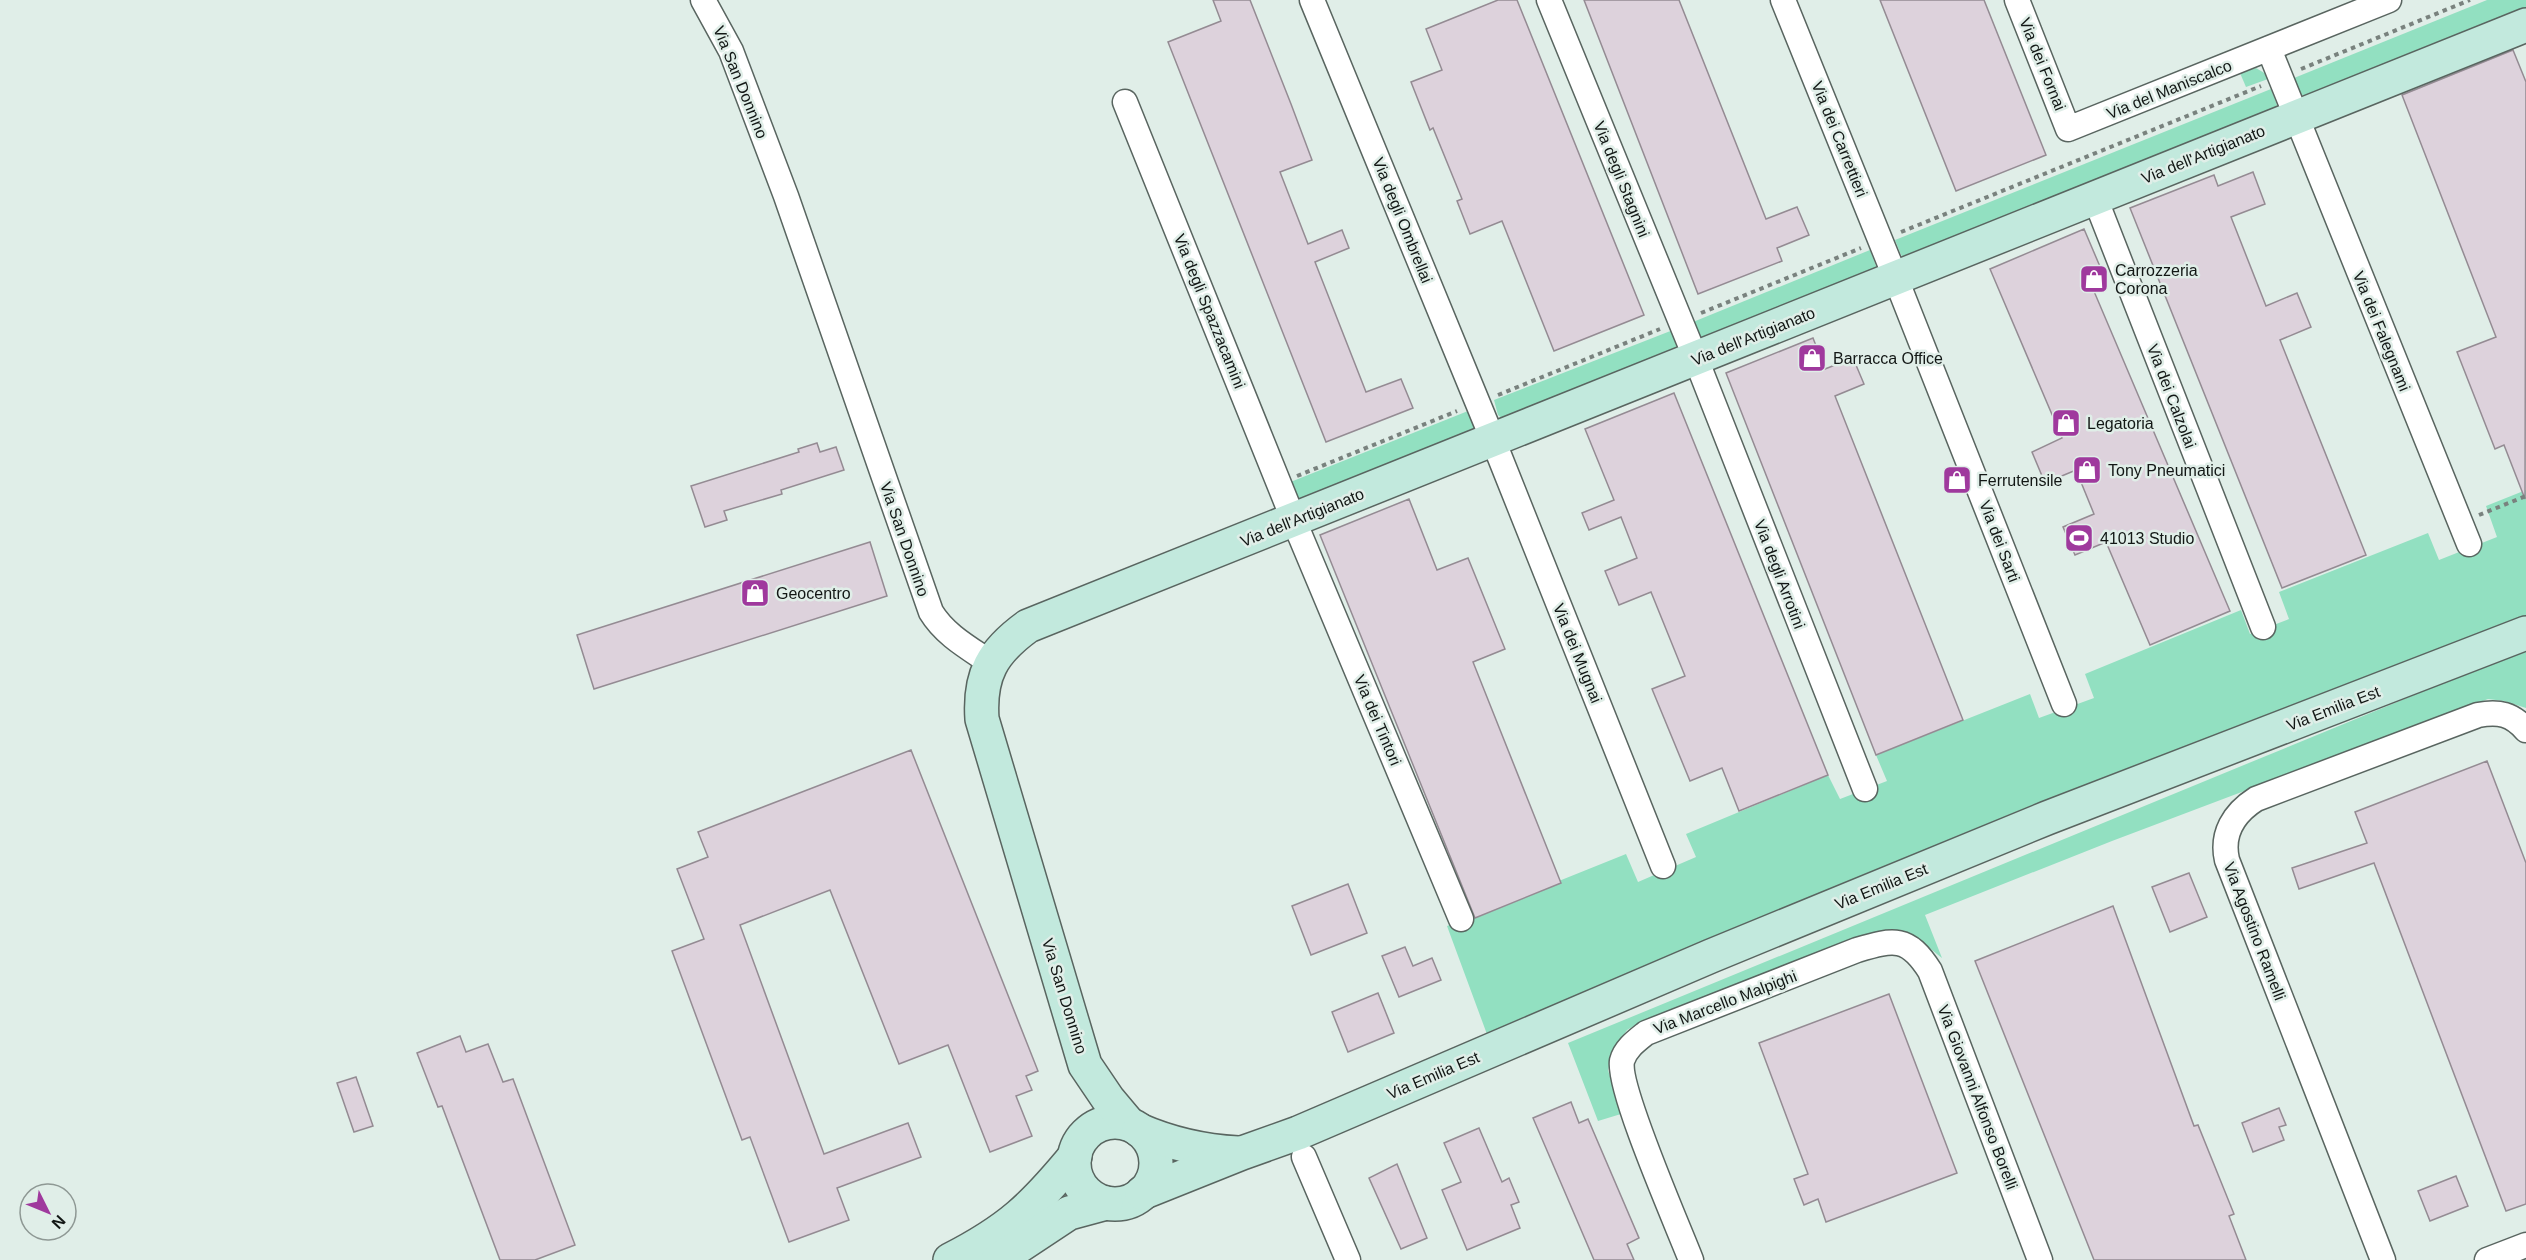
<svg xmlns="http://www.w3.org/2000/svg" width="2526" height="1260" font-family="Helvetica,sans-serif">
	<rect width="100%" height="100%" fill="#e0eee8"/>
	<!-- green -->
	<g fill="#92e0c1">
		<polygon points="2487,0 2526,0 2526,11 2310,96 2301,95 2294,78"/>
		<polygon points="2256,68 2266,74 2268,79 2246,87 2240,73"/>
		<polygon points="2271,89 2277,105 2274,112 1904,259 1901,255 1895,240"/>
		<polygon points="1870,250 1878,271 1704,341 1700,337 1693,322"/>
		<polygon points="1673,330 1677,350 1505,421 1498,415 1494,400"/>
		<polygon points="1468,411 1477,431 1297,504 1288,483"/>
		<polygon points="2526,490 2526,618 1488,1037 1447,926 1626,854 1638,882 1696,857 1686,834 1828,775 1840,799 1887,781 1876,755 2030,694 2039,718 2094,698 2085,674 2241,610 2250,634 2289,619 2279,592 2428,533 2439,560 2497,537 2486,506"/>
		<path d="M 2526,649 L 2526,708 L 2504,701 L 2488,699 L 2112,841 L 1925,915 L 1942,958 C 1920,940 1909,931 1879,932 L 1644,1020 L 1627,1030 L 1613,1051 L 1608,1070 L 1621,1114 L 1598,1121 L 1568,1043 Z"/>
	</g>
	<!-- building -->
	<g fill="#ddd2dc" stroke="#948b93" stroke-width="1.5">
		<polygon points="1213,0 1250,0 1291,104 1312,160 1280,172 1308,244 1342,230 1349,248 1315,262 1366,392 1401,379 1413,408 1326,442 1168,42 1221,21"/>
		<polygon points="1498,0 1517,0 1644,315 1554,351 1502,221 1470,234 1457,201 1462,199 1433,128 1430,130 1411,82 1442,70 1426,29"/>
		<polygon points="1584,0 1679,0 1766,219 1797,207 1809,235 1777,248 1782,261 1698,294"/>
		<polygon points="1880,0 1984,0 2046,155 1956,191"/>
		<polygon points="2513,50 2526,82 2525,499 2504,445 2495,449 2457,352 2496,337 2402,95"/>
		<polygon points="2253,172 2265,204 2231,217 2266,306 2297,293 2311,327 2280,340 2366,555 2282,588 2130,208 2214,175 2218,186"/>
		<polygon points="2084,229 2107,283 2093,289 2230,611 2150,645 2106,542 2075,555 2063,527 2094,514 2076,470 2045,483 2032,452 2062,438 1990,269"/>
		<polygon points="1813,338 1825,369 1853,358 1864,384 1835,396 1963,720 1876,755 1726,373"/>
		<polygon points="1674,393 1828,775 1739,811 1722,768 1690,781 1652,689 1685,676 1651,592 1619,605 1605,571 1637,558 1621,517 1589,530 1582,513 1614,500 1585,429"/>
		<polygon points="817,443 820,452 836,447 844,470 781,490 782,494 724,511 727,520 705,527 691,486 799,452 798,449"/>
		<polygon points="1409,499 1437,570 1468,558 1505,649 1473,662 1561,883 1475,918 1320,535"/>
		<polygon points="870,542 887,596 594,689 577,635"/>
		<polygon points="911,750 1038,1071 1026,1076 1032,1090 1016,1096 1032,1136 990,1152 948,1045 899,1064 830,890 740,925 824,1154 908,1123 921,1157 837,1188 849,1220 789,1242 750,1137 742,1140 672,951 704,939 677,869 708,857 698,832"/>
		<polygon points="2487,761 2526,863 2526,1204 2506,1211 2374,863 2299,889 2292,868 2367,843 2355,812"/>
		<polygon points="2189,873 2207,917 2170,932 2152,887"/>
		<polygon points="1348,884 1367,933 1311,955 1292,906"/>
		<polygon points="2113,906 2194,1126 2198,1125 2234,1214 2229,1216 2246,1260 2094,1260 1975,961"/>
		<polygon points="1405,947 1413,966 1432,958 1441,980 1399,997 1382,956"/>
		<polygon points="1378,993 1394,1033 1348,1052 1332,1012"/>
		<polygon points="1889,994 1957,1173 1826,1222 1818,1199 1804,1205 1794,1179 1808,1174 1759,1043"/>
		<polygon points="460,1036 466,1052 488,1044 503,1082 513,1079 575,1245 535,1260 500,1260 442,1106 438,1107 417,1053"/>
		<polygon points="356,1077 373,1126 354,1132 337,1083"/>
		<polygon points="1571,1102 1579,1123 1588,1119 1639,1238 1627,1244 1634,1260 1594,1260 1533,1118"/>
		<polygon points="2279,1108 2286,1125 2279,1127 2284,1140 2253,1152 2242,1123"/>
		<polygon points="1479,1128 1502,1182 1509,1178 1519,1202 1511,1205 1520,1228 1467,1250 1442,1190 1461,1182 1444,1143"/>
		<polygon points="1397,1164 1427,1238 1401,1249 1369,1178"/>
		<polygon points="2456,1176 2468,1206 2430,1221 2418,1191"/>
	</g>
	<g fill="none" stroke-linecap="round" stroke-linejoin="round">
		<!-- street casing -->
		<g stroke="#596560" stroke-width="27">
			<g id="street">
				<path d="M 703,0 L 731,51 L 786,196 L 931,612 C 945,635 969,648 991,663"/>
				<polyline points="1312,0 1493,440 1663,866"/>
				<polyline points="1549,0 1696,359 1865,789"/>
				<polyline points="1783,0 1896,279 2064,704"/>
				<polyline points="2017,0 2068,129 2389,0"/>
				<polyline points="2269,49 2469,544"/>
				<polyline points="1125,102 1294,521 1461,919"/>
				<polyline points="2095,198 2263,627"/>
				<polyline points="1304,1157 1348,1260"/>
				<path d="M 1691,1260 C 1678,1226 1617,1088 1622,1061 C 1625,1049 1636,1041 1646,1033 L 1857,950 C 1894,939 1908,936 1930,971 L 2040,1260"/>
				<path d="M 2383,1260 L 2227,860 C 2221,834 2234,813 2256,799 L 2478,715 C 2499,711 2512,714 2526,730"/>
				<polyline points="2487,1260 2526,1245"/>
			</g>
		</g>
		<!-- secondary casing -->
		<g stroke="#596560" stroke-width="36">
			<g id="secondary">
				<circle cx="1115" cy="1163" r="41"/>
				<path d="M 1129,1124 L 1108,1099 L 1085,1065 L 982,719 C 979,675 992,652 1028,626 L 2526,25"/>
				<path d="M 1139,1130 C 1171,1144 1202,1151 1238,1153"/>
				<polyline points="1142,1193 1242,1153 1298,1133 1711,956 2047,818 2526,633"/>
				<path d="M 950,1260 C 1009,1230 1033,1207 1075,1156"/>
				<polyline points="998,1260 1069,1213 1106,1203"/>
			</g>
		</g>
		<!-- path -->
		<g stroke="#79827e" stroke-width="4" stroke-dasharray="4.5 4.5" stroke-linecap="butt">
			<polyline points="2301,69 2470,0"/>
			<polyline points="1901,232 2261,86"/>
			<polyline points="1701,313 1861,248"/>
			<polyline points="1498,395 1660,329"/>
			<polyline points="1297,476 1457,411"/>
			<polyline points="2479,515 2526,496"/>
		</g>
		<!-- street -->
		<use href="#street" stroke="#fff" stroke-width="24"/>
		<!-- secondary -->
		<use href="#secondary" stroke="#c2e9dd" stroke-width="33"/>
	</g>
	<!-- icons -->
	<defs>
		<g id="shop-square" transform="scale(1.5)"><rect x="-9" y="-9" width="18" height="18" rx="4" fill="#9f399d" stroke="#e0eee8"/><path d="M-5-2.5h2.3a2.7 3.5 0 0 1 5.4 0H5L5.5 6h-11ZM-1.5-2.5h3a1.5 2.3 0 0 0-3 0Z" fill="#fff"/></g>
		<g id="stadium-square" transform="scale(1.5)"><rect x="-9" y="-9" width="18" height="18" rx="4" fill="#9f399d" stroke="#e0eee8"/><path d="M0-5a6.5 5 0 1 0 0 10a6.5 5 0 1 0 0-10ZM-3.5-1.8h7v3.6h-7Z" fill="#fff"/></g>
	</defs>
	<g fill-rule="evenodd">
		<use href="#shop-square" x="2094" y="279"/>
		<use href="#shop-square" x="1812" y="358"/>
		<use href="#shop-square" x="2066" y="423"/>
		<use href="#shop-square" x="2087" y="470"/>
		<use href="#shop-square" x="1957" y="480"/>
		<use href="#stadium-square" x="2079" y="538"/>
		<use href="#shop-square" x="755" y="593"/>
	</g>
	<g text-anchor="middle" stroke-width="5" stroke-linejoin="round" paint-order="stroke">
		<!-- street labels -->
		<g font-size="16" fill="#121715" stroke="#e0eee8">
			<text transform="translate(2043 64) rotate(68)" y="6">Via dei Fornai</text>
			<text transform="translate(741 82) rotate(68)" y="6">Via San Donnino</text>
			<text transform="translate(2169 89) rotate(-22)" y="6">Via del Maniscalco</text>
			<text transform="translate(1840 139) rotate(68)" y="6">Via dei Carrettieri</text>
			<text transform="translate(2203 154) rotate(-22)" y="6">Via dell'Artigianato</text>
			<text transform="translate(1622 179) rotate(68)" y="6">Via degli Stagnini</text>
			<text transform="translate(1403 220) rotate(68)" y="6">Via degli Ombrellai</text>
			<text transform="translate(1210 311) rotate(68)" y="6">Via degli Spazzacamini</text>
			<text transform="translate(2382 331) rotate(68)" y="6">Via dei Falegnami</text>
			<text transform="translate(1753 336) rotate(-22)" y="6">Via dell'Artigianato</text>
			<text transform="translate(2172 396) rotate(69)" y="6">Via dei Calzolai</text>
			<text transform="translate(1302 517) rotate(-22)" y="6">Via dell'Artigianato</text>
			<text transform="translate(905 539) rotate(71)" y="6">Via San Donnino</text>
			<text transform="translate(2000 541) rotate(69)" y="6">Via dei Sarti</text>
			<text transform="translate(1780 574) rotate(69)" y="6">Via degli Arrotini</text>
			<text transform="translate(1578 653) rotate(68)" y="6">Via dei Mugnai</text>
			<text transform="translate(2333 708) rotate(-21)" y="6">Via Emilia Est</text>
			<text transform="translate(1378 720) rotate(67)" y="6">Via dei Tintori</text>
			<text transform="translate(1881 886) rotate(-22)" y="6">Via Emilia Est</text>
			<text transform="translate(2255 931) rotate(69)" y="6">Via Agostino Ramelli</text>
			<text transform="translate(1065 996) rotate(73)" y="6">Via San Donnino</text>
			<text transform="translate(1725 1002) rotate(-21)" y="6">Via Marcello Malpighi</text>
			<text transform="translate(1433 1075) rotate(-23)" y="6">Via Emilia Est</text>
			<text transform="translate(1978 1097) rotate(69)" y="6">Via Giovanni Alfonso Borelli</text>
		</g>
		<!-- poi labels -->
		<g font-size="16" fill="#121715" stroke="#e0eee8" text-anchor="start">
			<text x="2115" y="276">Carrozzeria<tspan x="2115" dy="18">Corona</tspan></text>
			<text x="1833" y="364">Barracca Office</text>
			<text x="2087" y="429">Legatoria</text>
			<text x="2108" y="476">Tony Pneumatici</text>
			<text x="1978" y="486">Ferrutensile</text>
			<text x="2100" y="544">41013 Studio</text>
			<text x="776" y="599">Geocentro</text>
		</g>
	</g>
	<!-- north arrow -->
	<g transform="translate(48 1212) rotate(133)"><circle r="28" fill="#e0eee8" stroke="#8e9894" stroke-width="1.5"/>
	<path d="M0-4.5L10 22L0 15L-10 22Z" fill="#9f399d"/>
	<text y="-9" font-size="16" font-weight="bold" text-anchor="middle" fill="#121715">N</text>
	</g>
</svg>
